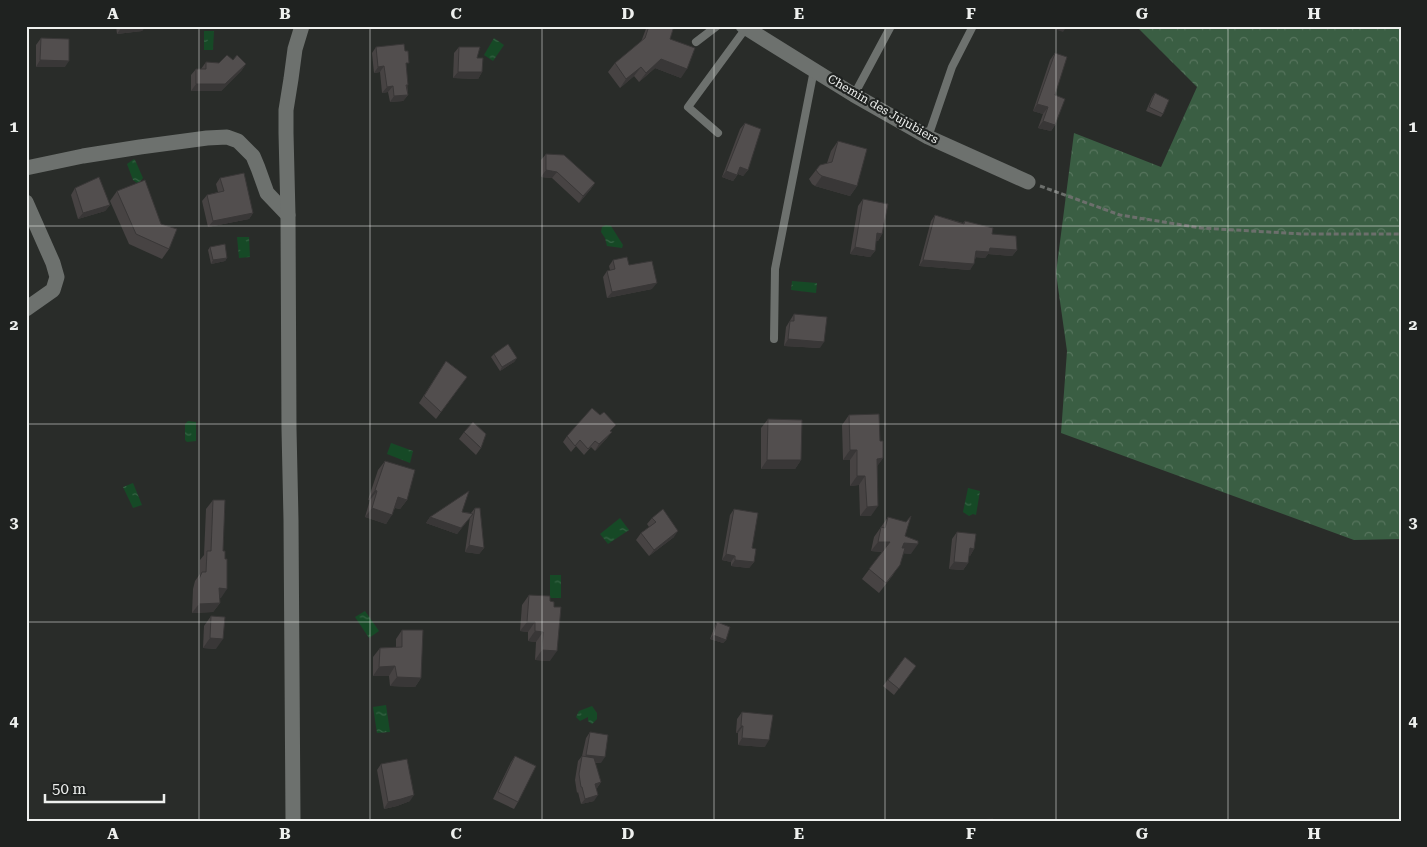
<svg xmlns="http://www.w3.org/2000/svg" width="1427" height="847" font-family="'Roboto Serif',serif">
	<defs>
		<pattern id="forest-crowns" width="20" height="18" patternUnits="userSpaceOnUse" patternTransform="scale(1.25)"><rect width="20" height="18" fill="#3a5e43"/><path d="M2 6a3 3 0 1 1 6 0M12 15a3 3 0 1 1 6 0" fill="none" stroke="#57755e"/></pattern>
		<pattern id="water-ripples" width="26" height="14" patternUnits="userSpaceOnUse" patternTransform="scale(1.25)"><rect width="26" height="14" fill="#164926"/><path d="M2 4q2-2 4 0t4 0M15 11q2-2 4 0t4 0" fill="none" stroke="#386446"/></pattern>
	</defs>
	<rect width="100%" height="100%" fill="#292c29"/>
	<!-- forest -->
	<polygon fill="url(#forest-crowns)" points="1136,26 1401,26 1401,539 1354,540 1061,433 1067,351 1056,273 1074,133 1161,167 1197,87"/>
	<!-- water -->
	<g fill="url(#water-ripples)">
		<polygon points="204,31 214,31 213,50 204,50"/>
		<polygon points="494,38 504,45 493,61 484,55"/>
		<polygon points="134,159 135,160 143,178 138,184 133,180 127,164"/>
		<polygon points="606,225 611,226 623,245 622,248 607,246 605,238 601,232 602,227"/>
		<polygon points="237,237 249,237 250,257 239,258"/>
		<polygon points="792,281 817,283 816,293 791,290"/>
		<polygon points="188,421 196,422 196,441 187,442 185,440 185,424"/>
		<polygon points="391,443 413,451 410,463 387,454"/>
		<polygon points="133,483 142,505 133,508 123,487"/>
		<polygon points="968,488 980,491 976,515 973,514 969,516 963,512"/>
		<polygon points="620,518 629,530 608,544 600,534"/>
		<rect x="550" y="575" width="11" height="23"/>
		<polygon points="365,611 379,631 369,638 355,617"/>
		<polygon points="386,705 390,732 377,733 373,707"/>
		<polygon points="592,706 597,713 597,719 592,724 588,721 588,717 580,721 576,717 579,711"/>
	</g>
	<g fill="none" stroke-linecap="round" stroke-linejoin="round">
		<!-- path -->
		<polyline stroke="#6c6f6c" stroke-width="3" stroke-dasharray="5 2.5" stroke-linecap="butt" points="1040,186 1120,215 1201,228 1303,234 1401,234"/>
		<!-- service -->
		<g stroke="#6d716e" stroke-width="8">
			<polyline points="696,42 717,26"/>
			<polyline points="854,95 891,26"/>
			<polyline points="718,133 688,107 746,28"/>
			<polyline points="928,137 952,67 973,26"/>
			<polyline points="774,339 775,269 814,70"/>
		</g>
		<!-- minor -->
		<g stroke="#6d716e" stroke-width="15">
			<polyline points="743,26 854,95 928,137 1028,182"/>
			<polyline points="26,168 83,156 140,147 207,138 227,137 238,141 253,156 258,168 267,193 288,215"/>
			<polyline points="26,202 53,263 57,277 53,290 26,309"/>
			<polyline points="293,821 291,520 289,429 288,215 286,133 286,110 291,79 295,49 302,26"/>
		</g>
	</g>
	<!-- wall -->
	<g fill="#474343">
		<polygon points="116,26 153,26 145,27 142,31 117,34"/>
		<polygon points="647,26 674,26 670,39 681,78 655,68 639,82 634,76 620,88 608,72 615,63 641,42"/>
		<polygon points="41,38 65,67 36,67 36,45"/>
		<polygon points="376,47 406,68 408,95 403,101 390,102 388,92 382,93 380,72 374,73 372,53"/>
		<polygon points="459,47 477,58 482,72 478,79 453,78 454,53"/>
		<polygon points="1055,53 1055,125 1051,131 1038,128 1043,114 1033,111 1050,60"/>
		<polygon points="233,60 246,64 241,71 221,91 191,91 191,75 196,69 201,69 206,62 219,63"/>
		<polygon points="1155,93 1163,114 1161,117 1146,111 1152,97"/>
		<polygon points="745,123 748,170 743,176 738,174 733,181 722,177 740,129"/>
		<polygon points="838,141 857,186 850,196 815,186 812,184 809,179 816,170 827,163 831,151"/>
		<polygon points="546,154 595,183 590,190 579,203 552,178 541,177 541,160"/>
		<polygon points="220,178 253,213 249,219 208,227 202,201 207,195 218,192 216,184"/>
		<polygon points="75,188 110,205 105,211 78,219 71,195"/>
		<polygon points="117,191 169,249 162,259 129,244 110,201"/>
		<polygon points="863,199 882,234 878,241 876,241 875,251 870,257 850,254 858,206"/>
		<polygon points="935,215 963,223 965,221 992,234 1017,250 1012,256 988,254 985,258 976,257 970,270 919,266 931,221"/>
		<polygon points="210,247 227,258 225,261 211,264 208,250"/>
		<polygon points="613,260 629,265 652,289 607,298 603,277 607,271 610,270 609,266"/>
		<polygon points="794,314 820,348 784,346 786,327"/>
		<polygon points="494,354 517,358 514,362 500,371 491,357"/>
		<polygon points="446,361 467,377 436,419 419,403"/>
		<polygon points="849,415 880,441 883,458 877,466 871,516 860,516 859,485 850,486 850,460 843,460 842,425"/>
		<polygon points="768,419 801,460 795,469 761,469 761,428"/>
		<polygon points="464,432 481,448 476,455 459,439"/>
		<polygon points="611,432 607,438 595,451 591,447 584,455 576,446 571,452 563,442 567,436"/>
		<polygon points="385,461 407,500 400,509 395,508 386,524 365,517 370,500 368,500 378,470"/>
		<polygon points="213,500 221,598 219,598 220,603 213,612 192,613 193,589 195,581 200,574 200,560 204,555 206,509"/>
		<polygon points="475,508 484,548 479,554 465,552 470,517 457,534 426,523 430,517 462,512 471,513"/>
		<polygon points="734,509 752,548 754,562 749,568 731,566 731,562 722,560 730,515"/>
		<polygon points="888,517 905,536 911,554 903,553 893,575 879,593 862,579 882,552 871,551 874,537"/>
		<polygon points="652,518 674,537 649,556 636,540 641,533 649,527 647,524"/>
		<polygon points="957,532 974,549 970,556 969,555 968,563 963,570 949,569 952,539"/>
		<polygon points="529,595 550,601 550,661 535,660 536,642 528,641 528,632 520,631 522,605"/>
		<polygon points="211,616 216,649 203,648 204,626"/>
		<polygon points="717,622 726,640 723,643 710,639 715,626"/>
		<polygon points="402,630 421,678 415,687 390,686 389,676 373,676 373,657 380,648 396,647 396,639"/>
		<polygon points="905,657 916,666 894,695 883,686"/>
		<polygon points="742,712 765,747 738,745 738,733 736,733 737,719"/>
		<polygon points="590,732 601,763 595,763 601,782 597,788 596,788 594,801 581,804 578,792 577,793 575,780 578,761 582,756 586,738"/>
		<polygon points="515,756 518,802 514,809 493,799 511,762"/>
		<polygon points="381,764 410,801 397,806 384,809 377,770"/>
	</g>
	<!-- shaded-wall -->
	<g fill="#393737">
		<polygon points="138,26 153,26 145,27 142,31 117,34 121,28"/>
		<polygon points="1046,26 1067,26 1063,32"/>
		<polygon points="661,59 687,69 681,78 655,68 639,82 646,73"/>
		<polygon points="40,60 69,61 65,67 36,67"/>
		<polygon points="246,64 241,71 221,91 191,91 196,84"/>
		<polygon points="384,66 380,72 374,73 378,67"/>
		<polygon points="641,67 634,76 620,88 626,79"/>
		<polygon points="458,72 482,72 478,79 453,78"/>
		<polygon points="393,86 388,92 382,93 387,87"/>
		<polygon points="408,95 403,101 390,102 394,96"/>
		<polygon points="1037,104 1048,107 1043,114 1033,111"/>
		<polygon points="1043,121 1055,125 1051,131 1038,128"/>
		<polygon points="740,167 748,170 743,176 736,173"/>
		<polygon points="546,170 557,172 552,178 541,177"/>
		<polygon points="726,171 737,175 733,181 722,177"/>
		<polygon points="822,176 857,186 850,196 815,186"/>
		<polygon points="595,183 590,190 579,203 583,196"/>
		<polygon points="110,205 105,211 78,219 83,213"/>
		<polygon points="253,213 249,219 208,227 213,221"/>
		<polygon points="877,233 882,234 878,241 873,240"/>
		<polygon points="855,247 875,251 870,257 850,254"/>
		<polygon points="990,248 1017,250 1012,256 988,254 985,258 972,257 976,251"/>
		<polygon points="227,258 225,261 211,264 213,260"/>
		<polygon points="923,260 974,264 970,270 919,266"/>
		<polygon points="657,283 652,289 607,298 612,292"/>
		<polygon points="788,339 824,342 820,348 784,346"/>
		<polygon points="517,358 514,362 500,371 502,367"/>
		<polygon points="612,432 607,438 595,451 599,444"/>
		<polygon points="850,450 857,450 850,460 843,460"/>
		<polygon points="883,458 876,468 877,459"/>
		<polygon points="767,460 801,460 795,469 761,469"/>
		<polygon points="857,476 865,476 859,485 850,486"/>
		<polygon points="375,490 377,491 370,500 368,500"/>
		<polygon points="398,497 407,500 400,509 391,507"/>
		<polygon points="878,506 871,516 860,516 867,507"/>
		<polygon points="372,508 392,515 386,524 365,517"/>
		<polygon points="473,514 457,534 426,523 430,517"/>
		<polygon points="678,531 674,537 649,556 654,550"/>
		<polygon points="878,542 890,542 883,552 871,551"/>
		<polygon points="904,543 918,544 911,554 897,553"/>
		<polygon points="469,545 484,548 479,554 465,552"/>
		<polygon points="970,548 974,549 970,556 965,555"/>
		<polygon points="726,554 735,556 731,562 722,560"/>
		<polygon points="735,560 754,562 749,568 731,566"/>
		<polygon points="954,562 968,563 963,570 949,569"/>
		<polygon points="219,588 227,589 221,598 213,598"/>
		<polygon points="220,603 213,612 192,613 199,604"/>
		<polygon points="527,622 535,622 528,632 520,631"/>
		<polygon points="535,631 543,632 536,642 528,641"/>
		<polygon points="713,635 726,640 723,643 710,639"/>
		<polygon points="210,638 223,639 216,649 203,648"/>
		<polygon points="542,650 557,651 550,661 535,660"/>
		<polygon points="395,666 389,676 373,676 379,667"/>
		<polygon points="397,677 421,678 415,687 390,686"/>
		<polygon points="741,726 743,726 738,733 736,733"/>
		<polygon points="742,738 769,740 765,747 738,745"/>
		<polygon points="586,755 605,757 601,763 581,762"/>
		<polygon points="601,782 597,788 591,789 595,784"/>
		<polygon points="414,795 410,801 397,806 384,809 388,802"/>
		<polygon points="598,795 594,801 581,804 585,799"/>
	</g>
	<!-- building -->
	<g fill="#524e4e" stroke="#393737">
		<polygon points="121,26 138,26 121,28"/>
		<polygon points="649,26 674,26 670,39 695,48 687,69 661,59 646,73 641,67 626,79 615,63 645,38"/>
		<polygon points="41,38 69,39 69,61 40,60"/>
		<polygon points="404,44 405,51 408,51 409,63 406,63 408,85 406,85 408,95 394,96 393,86 387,87 384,66 378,67 376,47"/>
		<polygon points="459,47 480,47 477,58 483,58 482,72 458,72"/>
		<polygon points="1055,53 1067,57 1055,95 1065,99 1055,125 1043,121 1048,107 1037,104"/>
		<polygon points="227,55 233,60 237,55 246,64 225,84 196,84 196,69 206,69 206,62 219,63"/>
		<polygon points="1155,93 1169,100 1163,114 1149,107"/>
		<polygon points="745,123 761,129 748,170 740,167 737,175 726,171"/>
		<polygon points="838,141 867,149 857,186 822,176 819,174 816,170 820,165 832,162"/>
		<polygon points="546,154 564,155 595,183 583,196 557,172 546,170"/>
		<polygon points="244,173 253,213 213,221 207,195 224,191 220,178"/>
		<polygon points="99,177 110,205 83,213 75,188"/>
		<polygon points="145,180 161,224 177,229 169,249 136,234 117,191"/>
		<polygon points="863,199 888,204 882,234 877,233 875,251 855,247"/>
		<polygon points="935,215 964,224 965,221 993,228 992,234 1016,236 1017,250 990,248 989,252 976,251 974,264 923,260"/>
		<polygon points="225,244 227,258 213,260 210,247"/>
		<polygon points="627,257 629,265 652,261 657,283 612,292 607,271 615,269 613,260"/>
		<polygon points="794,314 827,317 824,342 788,339 790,321 794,321"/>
		<polygon points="508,344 517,358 502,367 494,354"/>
		<polygon points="446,361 467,377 441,412 424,396"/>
		<polygon points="592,408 600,415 604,412 616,425 610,431 612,432 599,444 595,441 588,449 580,440 575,446 567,436"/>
		<polygon points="879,414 880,441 883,441 883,458 877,459 878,506 867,507 865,476 857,476 857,450 850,450 849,415"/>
		<polygon points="768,419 802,420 801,460 767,460"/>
		<polygon points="473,422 486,434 481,448 464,432"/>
		<polygon points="385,461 415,470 407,500 398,497 392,515 372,508 377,491 375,490"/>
		<polygon points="469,491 462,512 473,514 461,528 430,517"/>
		<polygon points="213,500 225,500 223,551 225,551 225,559 227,559 227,589 219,588 220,603 199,604 199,579 202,572 206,572 207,551 211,551"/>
		<polygon points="475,508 480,508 484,548 469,545"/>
		<polygon points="663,509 678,531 654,550 641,533 656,522 652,518"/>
		<polygon points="734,509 758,513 752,548 756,549 754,562 735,560 735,556 726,554"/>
		<polygon points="911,516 905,536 918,541 918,544 904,543 902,548 905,548 900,565 886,583 869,569 890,542 878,542 881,527 885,528 888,517 906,522"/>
		<polygon points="957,532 976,534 974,549 970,548 968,563 954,562"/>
		<polygon points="529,595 550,596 550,601 554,602 554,607 561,607 557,651 542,650 543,632 535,631 535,622 527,622"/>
		<polygon points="211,616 225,617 223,639 210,638"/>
		<polygon points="717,622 730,627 726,640 713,635"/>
		<polygon points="402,630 423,630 421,678 397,677 395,666 379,667 380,648 402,647"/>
		<polygon points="905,657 916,666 899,689 888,680"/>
		<polygon points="742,712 773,715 769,740 742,738 743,726 741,726"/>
		<polygon points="590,732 608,735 605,757 586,755"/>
		<polygon points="515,756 536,766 518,802 498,792"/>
		<polygon points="582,756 594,758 601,782 595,784 598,795 585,799 582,787 581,787 579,774"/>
		<polygon points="407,759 414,795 401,799 388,802 381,764"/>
		<polygon points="993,819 993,821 977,821 977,820"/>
	</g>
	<!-- grid -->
	<path fill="none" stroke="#eef0ee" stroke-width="1" stroke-opacity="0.55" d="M 199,26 L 199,821M 370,26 L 370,821M 542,26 L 542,821M 714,26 L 714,821M 885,26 L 885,821M 1056,26 L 1056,821M 1228,26 L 1228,821M 26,226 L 1401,226M 26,424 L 1401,424M 26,622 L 1401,622"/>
	<g text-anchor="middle" stroke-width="4.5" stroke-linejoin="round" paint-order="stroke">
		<!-- street labels -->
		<g font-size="12" fill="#eef0ee" stroke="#1f2220">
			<text transform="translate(883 109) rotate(30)" y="4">Chemin des Jujubiers</text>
		</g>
	</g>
	<!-- border -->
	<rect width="1427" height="847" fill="none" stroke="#1f2220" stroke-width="55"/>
	<!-- scale -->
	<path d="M45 794v8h119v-8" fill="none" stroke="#eef0ee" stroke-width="2.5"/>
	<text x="52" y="794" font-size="15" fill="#eef0ee" stroke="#1f2220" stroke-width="4" paint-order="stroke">50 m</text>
	<rect x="28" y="28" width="1372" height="792" fill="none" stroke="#eef0ee" stroke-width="2"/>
	<g font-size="16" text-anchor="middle" font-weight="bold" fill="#eef0ee">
		<text x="113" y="19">A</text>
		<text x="285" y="19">B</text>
		<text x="456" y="19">C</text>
		<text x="628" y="19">D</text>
		<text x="799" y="19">E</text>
		<text x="971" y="19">F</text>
		<text x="1142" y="19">G</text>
		<text x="1314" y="19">H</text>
		<text x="14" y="132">1</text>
		<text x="1413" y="132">1</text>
		<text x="14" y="330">2</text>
		<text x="1413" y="330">2</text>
		<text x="14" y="528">3</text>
		<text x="1413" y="528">3</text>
		<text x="14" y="726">4</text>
		<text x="1413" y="726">4</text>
		<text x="113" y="839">A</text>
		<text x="285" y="839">B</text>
		<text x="456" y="839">C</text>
		<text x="628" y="839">D</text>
		<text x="799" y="839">E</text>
		<text x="971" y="839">F</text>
		<text x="1142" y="839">G</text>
		<text x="1314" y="839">H</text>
	</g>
</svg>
